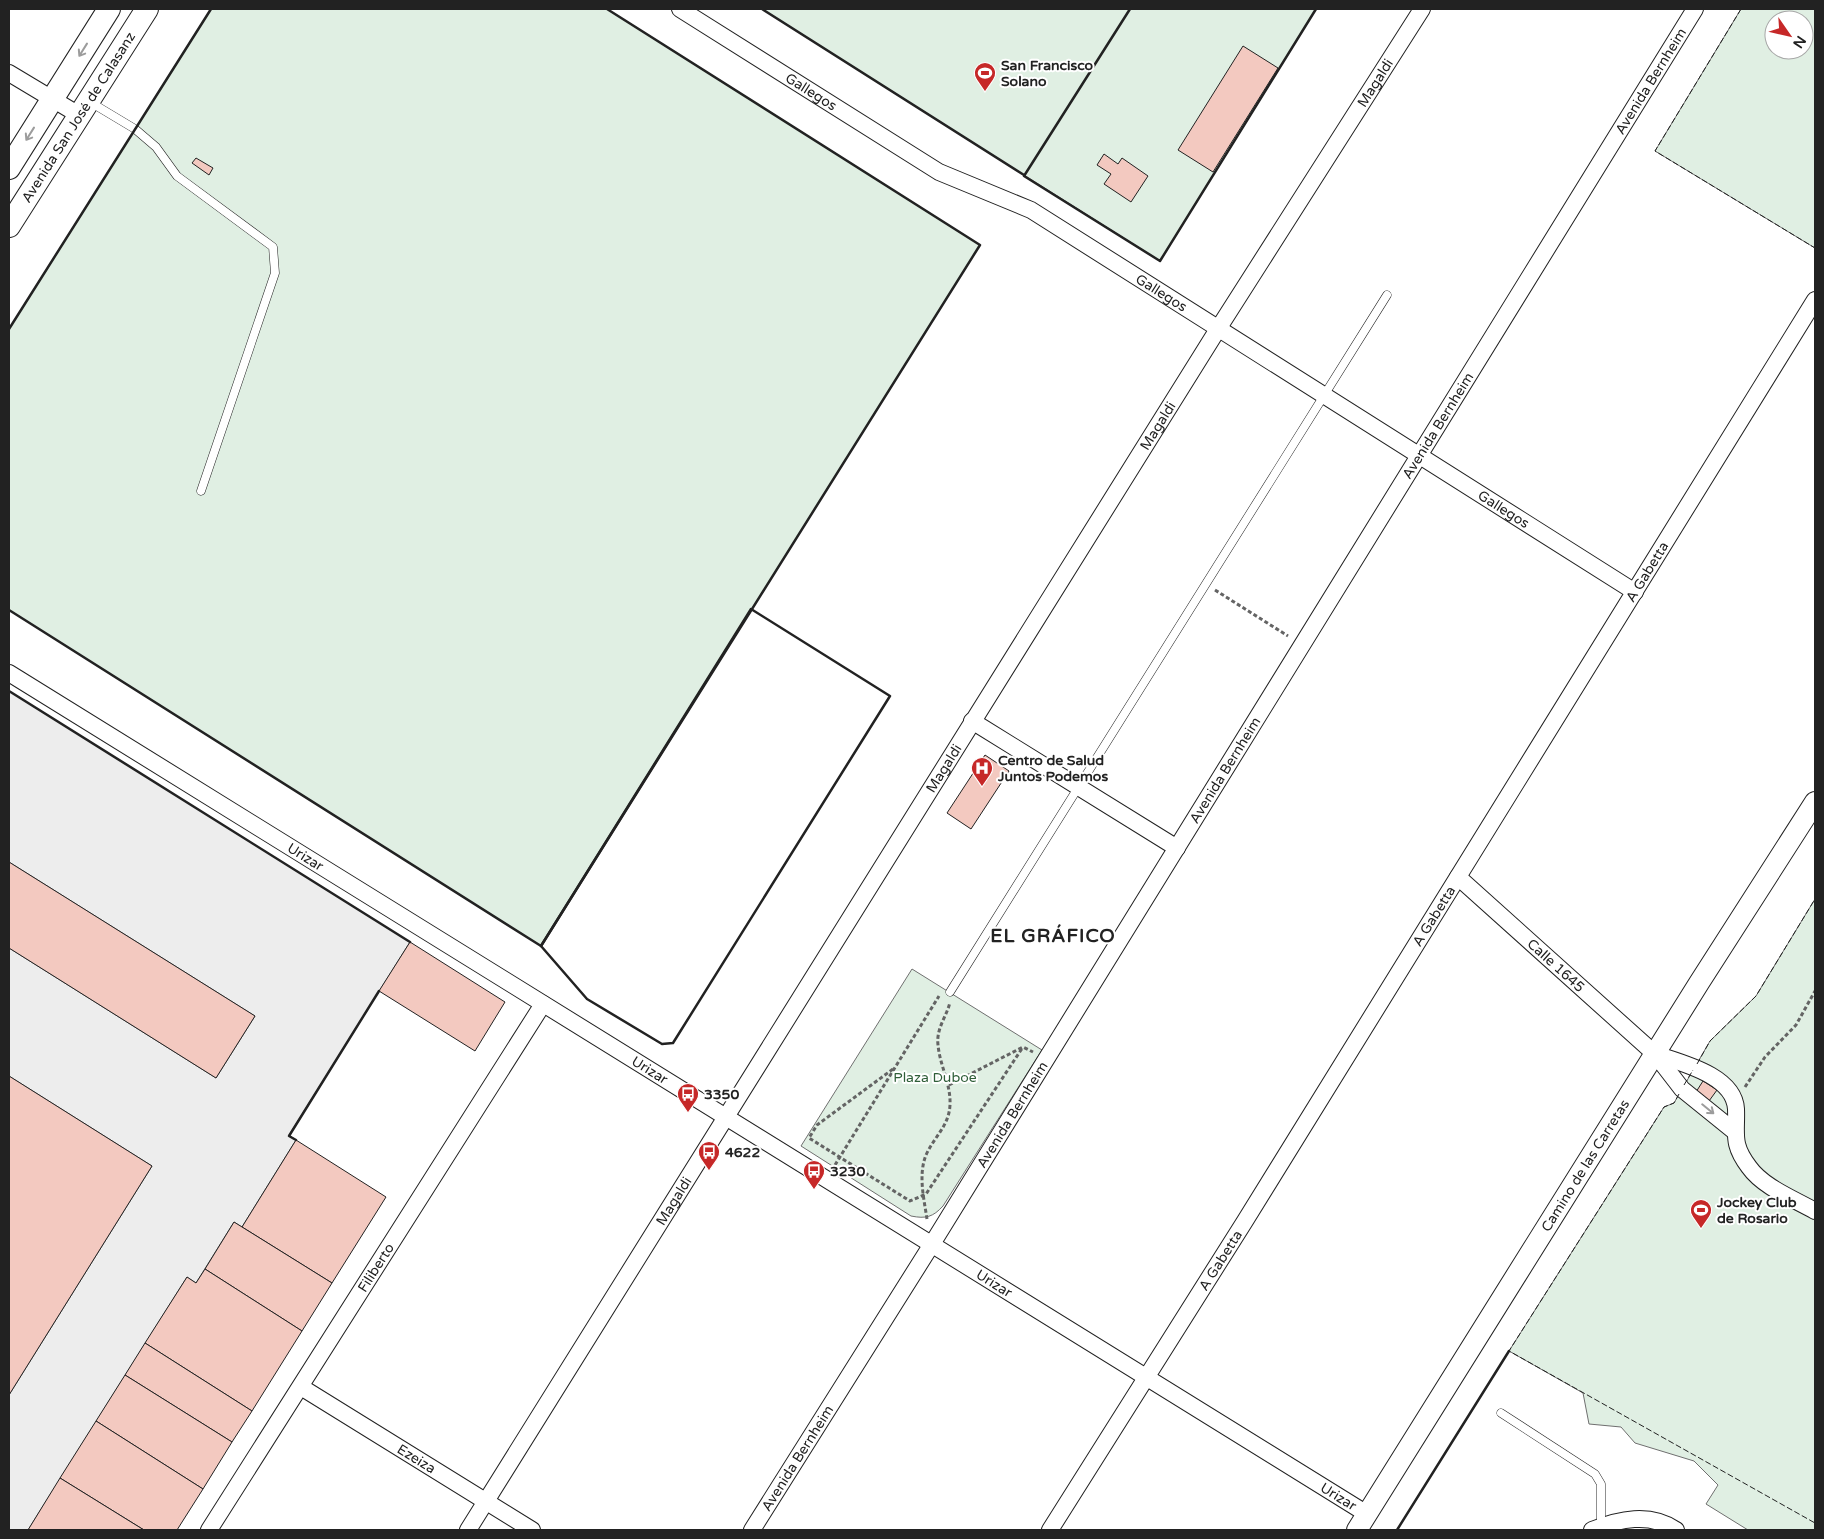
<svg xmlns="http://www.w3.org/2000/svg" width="1824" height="1539" font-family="'Varela Round',sans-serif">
	<rect width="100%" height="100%" fill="#fff"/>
	<!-- green -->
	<g fill="#e0efe3" stroke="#6f6f6f" fill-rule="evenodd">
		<polygon points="211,9 607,9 980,245 541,946 9,610 9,329"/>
		<polygon points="762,9 1316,9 1160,261"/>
		<path d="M 1741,9 L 1815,9 L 1815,248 L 1655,151 ZM 1774,20 L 1804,20 L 1804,50 L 1774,50 Z"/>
		<polygon points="1815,899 1815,1530 1748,1530 1706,1504 1718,1485 1694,1461 1635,1443 1621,1427 1589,1424 1583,1393 1509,1351 1664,1107 1674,1103 1710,1041 1756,996"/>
		<path d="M 912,969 L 1042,1050 L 943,1206 C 933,1217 926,1219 911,1216 L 801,1146 Z"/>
	</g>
	<!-- parking -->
	<polygon fill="#ededed" stroke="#6f6f6f" points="9,691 410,942 289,1135 296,1140 242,1227 234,1222 196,1283 187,1277 28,1530 9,1530 9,1395 152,1166 9,1076 9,948 216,1078 255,1016 9,862"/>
	<!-- building -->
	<g fill="#f3c9c0" stroke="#222">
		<polygon points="1243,46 1278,68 1213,172 1178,150"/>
		<polygon points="1104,154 1118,164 1122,158 1148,176 1131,202 1104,184 1111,174 1097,165"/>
		<polygon points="196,158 213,168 209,175 192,163"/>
		<polygon points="985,755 1009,771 971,829 947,813"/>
		<polygon points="9,862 255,1016 216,1078 9,948"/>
		<polygon points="410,942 505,1002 475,1051 379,991"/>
		<polygon points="9,1076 152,1166 9,1395"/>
		<polygon points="1703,1081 1717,1090 1709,1101 1696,1092"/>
		<polygon points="296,1140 386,1197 332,1283 242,1227"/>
		<polygon points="234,1222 332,1283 302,1331 205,1269"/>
		<polygon points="205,1269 302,1331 252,1411 145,1343 187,1277 196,1283"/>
		<polygon points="145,1343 252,1411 232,1442 125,1375"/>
		<polygon points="125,1375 232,1442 203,1489 96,1421"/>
		<polygon points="96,1421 203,1489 177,1530 144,1530 60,1478"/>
		<polygon points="60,1478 144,1530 28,1530"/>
	</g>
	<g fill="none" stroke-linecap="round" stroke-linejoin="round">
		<!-- service casing -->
		<g stroke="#222" stroke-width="9">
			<g id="service">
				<polyline points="90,102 135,129 156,147 177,176 273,247 275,273 201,491"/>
				<polyline points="950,992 1387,295"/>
				<polyline points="1501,1413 1595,1474 1601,1484 1601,1526"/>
			</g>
		</g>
		<!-- minor casing -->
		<g stroke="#222" stroke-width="18">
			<g id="minor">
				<path id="s1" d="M 680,9 L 939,172 L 1031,210 L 1635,592"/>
				<polyline points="9,73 79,115"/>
				<path id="s2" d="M 9,673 L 1367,1514"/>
				<polyline points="972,721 1177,848"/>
				<path id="s3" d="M 1458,877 L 1655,1054 L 1682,1089 L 1734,1131"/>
				<path d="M 1655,1054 C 1681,1063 1734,1075 1736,1109 C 1737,1134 1731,1143 1749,1167 C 1763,1187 1794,1199 1815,1211"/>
				<path id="s4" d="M 301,1387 L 532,1530"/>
				<path id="s5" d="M 209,1530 L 543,1004"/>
				<path id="s6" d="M 468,1530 L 1218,329 L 1422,9"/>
				<path id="s7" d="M 752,1530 L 932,1244 L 1695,9"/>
				<path id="s8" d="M 1050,1530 L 1245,1221 L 1815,300"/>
				<path d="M 1592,1530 C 1619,1519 1650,1512 1676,1530"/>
			</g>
		</g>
		<!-- tertiary casing -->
		<g stroke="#222" stroke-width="22">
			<g id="tertiary">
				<path id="s9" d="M 1357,1530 L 1699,983 L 1815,802"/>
			</g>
		</g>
		<!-- secondary casing -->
		<g stroke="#222" stroke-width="24">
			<g id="secondary">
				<polyline points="9,168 109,9"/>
				<path id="s10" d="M 9,226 L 147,9"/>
			</g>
		</g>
		<!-- path -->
		<g stroke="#646464" stroke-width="3" stroke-dasharray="4 2.5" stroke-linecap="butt">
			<polyline points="1215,590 1288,636"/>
			<polyline points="893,1069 817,1125 809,1138 910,1201 926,1194 1023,1047"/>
			<polyline points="949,1085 1023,1047 1033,1052"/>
			<polyline points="1745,1087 1765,1057 1796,1025 1815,991"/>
			<polyline points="835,1165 939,996"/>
			<path d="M 927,1219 C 924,1199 918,1175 926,1155 C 934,1137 949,1126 950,1105 C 951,1084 940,1066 938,1045 C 936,1028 947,1016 950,1002"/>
		</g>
		<!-- service -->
		<use href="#service" stroke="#fff" stroke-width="8"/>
		<!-- minor -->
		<use href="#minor" stroke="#fff" stroke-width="16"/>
		<!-- tertiary -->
		<use href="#tertiary" stroke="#fff" stroke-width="20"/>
		<!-- secondary -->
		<use href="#secondary" stroke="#fff" stroke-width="22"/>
		<!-- fence -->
		<g stroke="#222" stroke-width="1" stroke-dasharray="6 2.5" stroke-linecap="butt">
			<polyline points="1741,9 1655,151 1815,248"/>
			<polyline points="1697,1064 1710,1041 1756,996 1815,899"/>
			<polyline points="1684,1085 1693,1070"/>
			<polyline points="1679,1094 1674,1103 1664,1107 1509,1351 1815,1523"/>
		</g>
		<!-- wall -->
		<g stroke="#222" stroke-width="2.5">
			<polyline points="762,9 1024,175"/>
			<polyline points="1130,9 1024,176 1160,261 1316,9"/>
			<polyline points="9,329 211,9"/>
			<polygon points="751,609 890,696 673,1043 662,1044 587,999 541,946"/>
			<polyline points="9,610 541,946 980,245 607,9"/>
			<polyline points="9,691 410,942"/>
			<polyline points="296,1140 289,1136 379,991"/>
			<polyline points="1397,1530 1509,1351"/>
		</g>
	</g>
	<!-- one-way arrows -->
	<defs><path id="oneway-shaft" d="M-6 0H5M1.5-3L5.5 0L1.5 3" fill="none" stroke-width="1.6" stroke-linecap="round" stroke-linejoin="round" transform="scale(1.25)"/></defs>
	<g stroke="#9c9c9c">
		<use href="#oneway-shaft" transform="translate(83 50) rotate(122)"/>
		<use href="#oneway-shaft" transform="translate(30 134) rotate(122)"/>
		<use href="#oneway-shaft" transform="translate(1708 1109) rotate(39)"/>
	</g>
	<!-- icons -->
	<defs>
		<g id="stadium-pin" transform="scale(1.125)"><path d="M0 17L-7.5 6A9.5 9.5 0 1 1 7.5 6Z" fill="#c62828" stroke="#fff"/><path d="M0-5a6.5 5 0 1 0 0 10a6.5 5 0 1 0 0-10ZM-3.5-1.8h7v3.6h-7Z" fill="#fff"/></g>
		<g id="hospital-pin" transform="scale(1.125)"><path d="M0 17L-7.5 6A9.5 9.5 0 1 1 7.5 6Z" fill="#c62828" stroke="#fff"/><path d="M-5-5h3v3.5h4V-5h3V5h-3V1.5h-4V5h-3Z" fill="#fff"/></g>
		<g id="bus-pin" transform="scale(1.125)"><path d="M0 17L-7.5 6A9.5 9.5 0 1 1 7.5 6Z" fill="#c62828" stroke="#fff"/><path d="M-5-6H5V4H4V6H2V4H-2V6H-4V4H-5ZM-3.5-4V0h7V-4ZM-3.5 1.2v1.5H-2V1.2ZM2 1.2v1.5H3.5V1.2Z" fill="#fff"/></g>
	</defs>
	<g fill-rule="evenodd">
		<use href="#stadium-pin" x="985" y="73"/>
		<use href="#hospital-pin" x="982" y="768"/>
		<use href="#bus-pin" x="688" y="1094"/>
		<use href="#bus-pin" x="709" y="1152"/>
		<use href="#bus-pin" x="814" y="1171"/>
		<use href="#stadium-pin" x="1701" y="1210"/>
	</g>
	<g text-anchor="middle" stroke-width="4" stroke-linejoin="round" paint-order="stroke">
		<!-- poi labels -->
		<g font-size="14" font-weight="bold" fill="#222" stroke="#fff" text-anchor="start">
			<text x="1001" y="70">San Francisco<tspan x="1001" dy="16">Solano</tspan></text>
			<text x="998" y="765">Centro de Salud<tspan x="998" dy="16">Juntos Podemos</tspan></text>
			<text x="704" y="1099">3350</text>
			<text x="725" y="1157">4622</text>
			<text x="830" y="1176">3230</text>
			<text x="1717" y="1207">Jockey Club<tspan x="1717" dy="16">de Rosario</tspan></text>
		</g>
		<!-- street labels -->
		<g font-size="14" fill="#222" stroke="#fff">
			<text dy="5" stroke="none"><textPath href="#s7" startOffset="1705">Avenida Bernheim</textPath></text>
			<text dy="5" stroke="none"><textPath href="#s6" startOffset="1708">Magaldi</textPath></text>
			<text dy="5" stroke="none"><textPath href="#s1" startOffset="155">Gallegos</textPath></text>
			<text dy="5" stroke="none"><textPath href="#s10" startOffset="129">Avenida San José de Calasanz</textPath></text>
			<text dy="5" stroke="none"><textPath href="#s1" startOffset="560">Gallegos</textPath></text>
			<text dy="5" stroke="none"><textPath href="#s6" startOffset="1302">Magaldi</textPath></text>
			<text dy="5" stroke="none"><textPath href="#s7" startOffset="1300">Avenida Bernheim</textPath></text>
			<text dy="5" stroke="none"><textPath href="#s1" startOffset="965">Gallegos</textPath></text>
			<text dy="5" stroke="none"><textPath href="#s8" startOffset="1129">A Gabetta</textPath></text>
			<text dy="5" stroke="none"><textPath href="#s6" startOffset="898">Magaldi</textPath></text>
			<text dy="5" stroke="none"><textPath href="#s7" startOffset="895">Avenida Bernheim</textPath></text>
			<text dy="5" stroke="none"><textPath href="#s2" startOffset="349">Urizar</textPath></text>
			<text dy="5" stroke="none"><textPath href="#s8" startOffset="724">A Gabetta</textPath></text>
			<text dy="5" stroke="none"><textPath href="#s3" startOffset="132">Calle 1645</textPath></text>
			<text dy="5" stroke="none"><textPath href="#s2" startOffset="754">Urizar</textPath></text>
			<text dy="5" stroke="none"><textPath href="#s7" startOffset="490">Avenida Bernheim</textPath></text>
			<text dy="5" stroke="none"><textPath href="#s9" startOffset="430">Camino de las Carretas</textPath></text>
			<text dy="5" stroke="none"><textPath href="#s6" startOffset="388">Magaldi</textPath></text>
			<text dy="5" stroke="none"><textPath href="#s8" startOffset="319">A Gabetta</textPath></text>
			<text dy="5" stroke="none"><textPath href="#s5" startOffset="311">Filiberto</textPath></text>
			<text dy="5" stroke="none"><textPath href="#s2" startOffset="1159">Urizar</textPath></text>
			<text dy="5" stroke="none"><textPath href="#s7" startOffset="85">Avenida Bernheim</textPath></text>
			<text dy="5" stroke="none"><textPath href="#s4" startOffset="136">Ezeiza</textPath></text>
			<text dy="5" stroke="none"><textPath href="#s2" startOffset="1564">Urizar</textPath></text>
		</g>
		<!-- park labels -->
		<g font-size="14" fill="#2f5e38" stroke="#fff">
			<text x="935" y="1082">Plaza Duboe</text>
		</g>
		<!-- district labels -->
		<g font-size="19" font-weight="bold" letter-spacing="1" fill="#222" stroke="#fff">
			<text x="1053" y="942">EL GRÁFICO</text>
		</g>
	</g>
	<!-- border -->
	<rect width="1824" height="1539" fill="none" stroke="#222222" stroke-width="20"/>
	<!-- north arrow -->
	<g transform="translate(1789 35) rotate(124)"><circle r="24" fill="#ffffff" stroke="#a7a7a7"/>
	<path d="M0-4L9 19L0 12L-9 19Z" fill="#c62828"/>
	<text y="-8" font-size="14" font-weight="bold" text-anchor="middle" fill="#222222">N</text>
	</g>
</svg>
